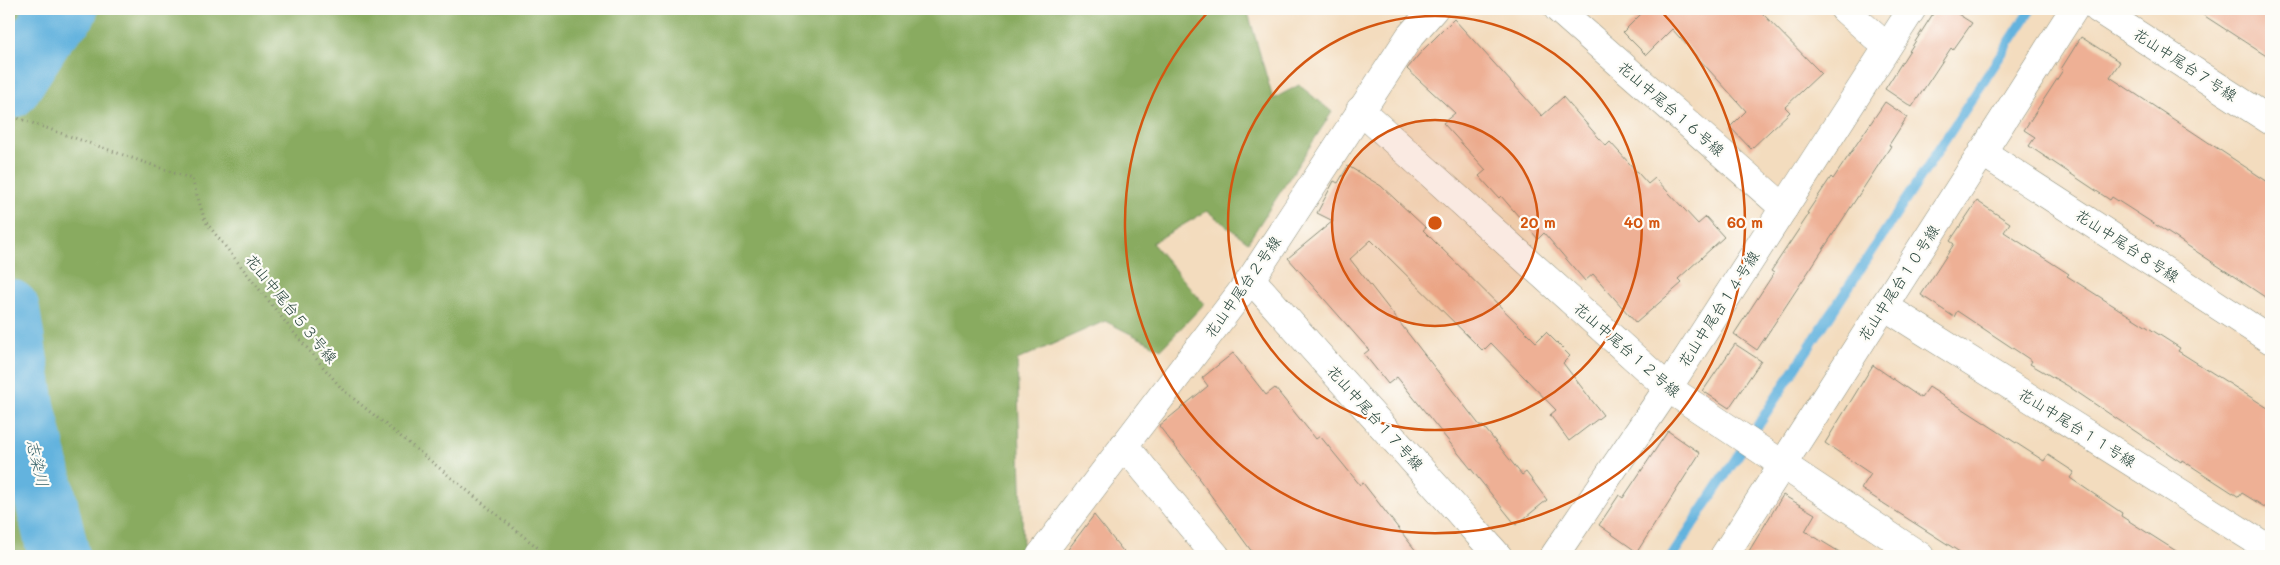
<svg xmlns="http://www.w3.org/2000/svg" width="2280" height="565" font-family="Mali,'Klee One',sans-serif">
	<rect width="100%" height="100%" fill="#fdfcf7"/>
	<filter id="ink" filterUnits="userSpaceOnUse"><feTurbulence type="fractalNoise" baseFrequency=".02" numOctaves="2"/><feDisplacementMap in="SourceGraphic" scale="10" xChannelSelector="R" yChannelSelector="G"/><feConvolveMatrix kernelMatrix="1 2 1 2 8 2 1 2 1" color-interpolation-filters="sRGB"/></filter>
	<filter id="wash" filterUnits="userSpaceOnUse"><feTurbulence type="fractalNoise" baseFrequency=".0096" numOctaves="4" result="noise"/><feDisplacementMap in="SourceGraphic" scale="20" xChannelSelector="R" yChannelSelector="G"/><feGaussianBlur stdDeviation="1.12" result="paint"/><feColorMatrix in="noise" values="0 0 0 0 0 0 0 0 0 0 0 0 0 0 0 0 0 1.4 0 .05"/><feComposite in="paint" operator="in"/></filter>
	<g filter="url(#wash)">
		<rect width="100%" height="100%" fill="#f3dcbe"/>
		<!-- forest -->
		<polygon fill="#89ab60" stroke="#54744a" points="9,9 1247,9 1273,99 1299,85 1332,112 1248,242 1207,211 1152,243 1204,304 1161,349 1105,321 1017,360 1023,546 1015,556 9,556"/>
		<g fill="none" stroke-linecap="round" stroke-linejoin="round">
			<!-- stream -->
			<polyline stroke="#64b3de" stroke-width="10" points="1672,556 2031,9"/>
			<!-- river -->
			<g stroke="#64b3de" stroke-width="62">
				<polyline points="9,88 47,29 67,9"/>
				<polyline points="9,310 24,406 59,556"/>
			</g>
		</g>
		<g id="blocks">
			<!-- building -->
			<g fill="#eeb095">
				<polygon points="1646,9 1758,9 1821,73 1785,107 1790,112 1751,149 1730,127 1746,111 1672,29 1646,55 1623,32"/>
				<polygon points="1936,9 1950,9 1972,23 1953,50 1951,48 1912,107 1885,89"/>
				<polygon points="2194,9 2271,9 2271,59"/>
				<polygon points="1454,19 1542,116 1563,97 1606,146 1610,142 1648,184 1655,178 1698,224 1706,217 1724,237 1678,279 1682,283 1636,323 1593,274 1585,281 1544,233 1538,239 1501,196 1499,198 1479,176 1486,170 1443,123 1455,113 1407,69 1422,51"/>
				<polygon points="2081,37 2120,62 2110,77 2271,184 2271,301 2173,236 2112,197 2110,200 2029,146 2035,137 2024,130 2063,70 2061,69"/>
				<polygon points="1885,102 1907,117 1889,145 1891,146 1757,350 1734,334 1774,273 1771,271 1809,214 1807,213 1831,177 1833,179"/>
				<polygon points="1348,166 1381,186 1426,228 1423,230 1536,342 1546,332 1570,356 1563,363 1603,415 1569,441 1550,415 1556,410 1491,343 1483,351 1371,240 1350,259 1481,427 1483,426 1522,475 1526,472 1547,500 1516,525 1397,377 1388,384 1364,354 1369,350 1288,258 1333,221 1317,213 1334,181 1338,183"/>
				<polygon points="1977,201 2010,223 2004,232 2069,274 2067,276 2180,348 2178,351 2271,410 2271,511 2242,493 2239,497 2182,460 2181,462 2068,386 2030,364 2032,361 1957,311 1954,317 1921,295 1954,244 1950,241"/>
				<polygon points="1735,344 1761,361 1729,408 1703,391"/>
				<polygon points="1233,353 1266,395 1275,388 1316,439 1320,436 1360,485 1363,483 1420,556 1255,556 1199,479 1200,478 1159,426 1208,386 1202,378"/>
				<polygon points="1873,365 1921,398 1929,387 2044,461 2048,455 2074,472 2070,478 2122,513 2121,516 2184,556 1966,556 1861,489 1871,474 1825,443"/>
				<polygon points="1668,431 1700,453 1637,552 1599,525 1619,495 1623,498"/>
				<polygon points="1783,495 1815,514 1805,531 1846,556 1746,556"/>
				<polygon points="1094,515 1127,556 1063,556"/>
			</g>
		</g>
	</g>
	<g filter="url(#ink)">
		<use href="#blocks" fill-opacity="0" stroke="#898c79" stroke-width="1"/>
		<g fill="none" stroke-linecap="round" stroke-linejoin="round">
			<!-- street casing -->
			<g stroke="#898c79" stroke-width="29">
				<g id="street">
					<polyline points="1558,9 1784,208"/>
					<polyline points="1844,9 1887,47"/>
					<polyline points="2098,9 2271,121"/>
					<polyline points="1360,110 1668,388 1920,556"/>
					<polyline points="1982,152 2271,340"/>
					<polyline points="1251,279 1498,556"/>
					<polyline points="1884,306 2271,550"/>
					<polyline points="1124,445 1216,556"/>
					<polyline points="1040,556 1251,279 1410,36 1434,9"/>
					<polyline points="1554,556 1668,388 1912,9"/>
				</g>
			</g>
			<!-- secondary casing -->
			<g stroke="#898c79" stroke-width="29">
				<polyline id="secondary" points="1724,556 2074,9"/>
			</g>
			<!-- path -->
			<polyline stroke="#898c79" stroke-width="3" stroke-dasharray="1 4" stroke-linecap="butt" points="9,115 192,179 205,221 295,334 343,390 548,556"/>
			<!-- street -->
			<use href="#street" stroke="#fff" stroke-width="28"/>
			<!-- secondary -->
			<use href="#secondary" stroke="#fff" stroke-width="28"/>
		</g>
	</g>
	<!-- distance rings -->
	<circle cx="1435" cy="223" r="103" fill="#d45610" fill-opacity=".12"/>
	<g fill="none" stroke="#d45610" stroke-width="2.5">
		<circle cx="1435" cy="223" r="103"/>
		<circle cx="1435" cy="223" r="207"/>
		<path d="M1660 10A310 310 0 1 1 1210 10"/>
	</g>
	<g text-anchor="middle" stroke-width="4.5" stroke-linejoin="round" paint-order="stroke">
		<!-- street labels -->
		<g font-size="15" fill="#1f3d34" stroke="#fdfcf7">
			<text transform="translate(2185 65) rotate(33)" y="5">花山中尾台７号線</text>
			<text transform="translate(1671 109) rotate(41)" y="5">花山中尾台１６号線</text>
			<text transform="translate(2127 246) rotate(33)" y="5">花山中尾台８号線</text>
			<text transform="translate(1899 283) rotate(-57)" y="5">花山中尾台１０号線</text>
			<text transform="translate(1243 287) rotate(-55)" y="5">花山中尾台２号線</text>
			<text transform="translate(291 309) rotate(51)" y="5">花山中尾台５３号線</text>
			<text transform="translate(1719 309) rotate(-57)" y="5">花山中尾台１４号線</text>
			<text transform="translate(1627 350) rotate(41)" y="5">花山中尾台１２号線</text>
			<text transform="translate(1375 418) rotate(48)" y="5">花山中尾台１７号線</text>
			<text transform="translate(2077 428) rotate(32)" y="5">花山中尾台１１号線</text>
		</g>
		<!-- water labels -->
		<g font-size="16" font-style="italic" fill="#346067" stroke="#fdfcf7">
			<text transform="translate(38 463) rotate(77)" y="6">志染川</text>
		</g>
	</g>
	<circle cx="1435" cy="223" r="8" fill="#d45610" stroke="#fdfcf7" stroke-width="2.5"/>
	<g font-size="15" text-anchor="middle" font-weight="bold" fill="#d45610" stroke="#fdfcf7" stroke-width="4.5" stroke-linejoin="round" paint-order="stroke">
		<text x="1538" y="228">20 m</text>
		<text x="1642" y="228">40 m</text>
		<text x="1745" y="228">60 m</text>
	</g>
	<!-- margin -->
	<rect width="2280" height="565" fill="none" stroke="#fdfcf7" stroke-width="30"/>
</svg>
